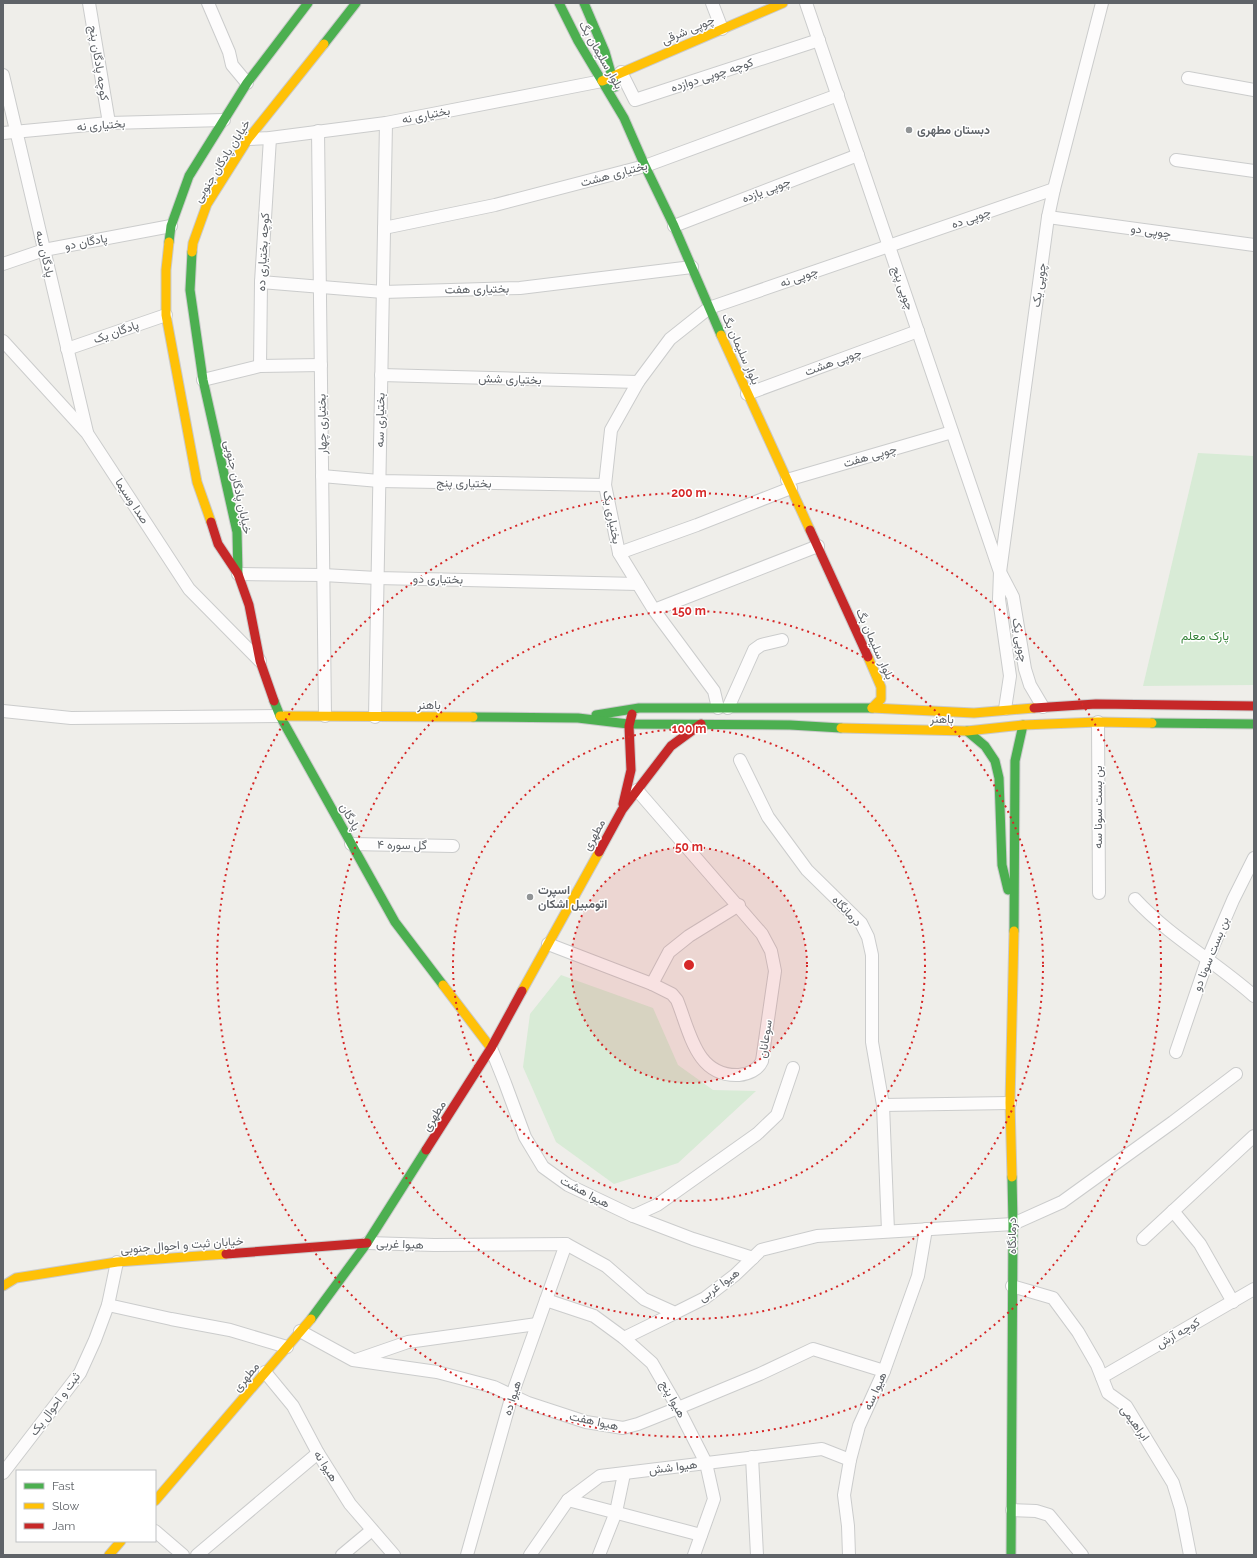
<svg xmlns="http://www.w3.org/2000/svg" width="1257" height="1558" font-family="Raleway,Vazirmatn,sans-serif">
	<rect width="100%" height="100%" fill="#efeeea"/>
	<!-- green -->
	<g fill="#d8ebd6">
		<polygon points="1198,453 1254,456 1254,685 1143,686"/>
		<polygon points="561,975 653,1008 678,1065 713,1090 756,1091 678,1163 614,1184 556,1142 523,1067 530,1014"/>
	</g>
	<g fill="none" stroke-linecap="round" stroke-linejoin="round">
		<!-- street casing -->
		<g stroke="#cbcccc" stroke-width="14">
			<g id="street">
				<polyline points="89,3 109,123"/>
				<polyline points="208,3 229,52 232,65 247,83"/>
				<polyline points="712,3 722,29"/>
				<polyline points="806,3 1000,572 1013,597 1025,669 1030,685 1043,707"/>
				<polyline points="621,72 635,100 819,40"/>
				<polyline points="3,75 87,432"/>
				<polyline points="1188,78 1254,90"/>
				<polyline points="318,131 325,716"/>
				<polyline points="3,133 109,123 224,120"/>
				<polyline points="248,139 270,138 386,123 602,81"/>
				<polyline points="1176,160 1254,171"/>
				<polyline points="1048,217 1254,245"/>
				<polyline points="674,226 858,155"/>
				<polyline points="384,228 495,205 645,166 838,95"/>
				<polyline points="3,264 44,250 171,226"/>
				<polyline points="261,282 383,292 520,288 692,267"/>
				<polyline points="3,341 87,433 189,589 260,661"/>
				<polyline points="67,349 166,315"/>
				<polyline points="260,366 261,282 270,138"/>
				<polyline points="381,375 638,382"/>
				<polyline points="203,380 260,366 321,365"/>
				<polyline points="747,394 918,331"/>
				<polyline points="322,476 379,481 605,485"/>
				<polyline points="787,480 952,432"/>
				<polyline points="619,553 697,525 791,488"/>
				<polyline points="238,574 323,575 377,578 638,584"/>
				<polyline points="654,610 818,546"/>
				<polyline points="718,708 714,691 654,610 619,553 605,485 611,430 638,382 670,339 709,308 1054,189"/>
				<polyline points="728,708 754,650 761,645 782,640"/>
				<polyline points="1005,709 1010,676 999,599 1000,572 1048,217 1054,189 1102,3"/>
				<polyline points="3,711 71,718 280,716"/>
				<polyline points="375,717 386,123"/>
				<polyline points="1098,722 1099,893"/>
				<polyline points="740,760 768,817 807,870 861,923 868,937 872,955 872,1042 883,1105 888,1231"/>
				<polyline points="351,844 453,846"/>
				<path d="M 1135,899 C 1170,937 1216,962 1254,996"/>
				<path d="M 548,944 L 652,984 L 672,994 L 677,1000 C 690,1032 696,1077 739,1075 C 748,1074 758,1070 762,1061 L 775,971 L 771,951 L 762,934 L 637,790"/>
				<polyline points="652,984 669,952 689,936 739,905"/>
				<polyline points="491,1048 505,1083 525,1137 543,1167 568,1185 633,1216 693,1239 753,1258"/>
				<polyline points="1176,1052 1208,958 1233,900 1254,858"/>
				<polyline points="883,1105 1010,1103"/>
				<polyline points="1173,1211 1200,1244 1233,1302"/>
				<polyline points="633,1216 657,1205 757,1134 777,1115 793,1068"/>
				<polyline points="1143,1239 1254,1136"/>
				<polyline points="367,1243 434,1245 566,1244 606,1266 644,1299 675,1313 705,1298 735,1275 761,1250 817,1236 1013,1224 1062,1202 1173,1122 1236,1074"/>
				<polyline points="1012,1286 1053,1298 1078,1332 1097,1365 1108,1393 1126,1406 1173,1483 1181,1509 1190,1555"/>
				<polyline points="546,1300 594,1316 624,1338 652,1363 678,1408 706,1463 714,1499 694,1555"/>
				<polyline points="108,1305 171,1319 230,1330 287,1347"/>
				<polyline points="300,1331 353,1360 437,1372 494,1387 528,1403 586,1422 623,1428 638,1424 678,1408 760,1374 813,1349 884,1371"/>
				<polyline points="624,1338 675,1313"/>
				<polyline points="356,1360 408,1342 537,1324"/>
				<polyline points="265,1372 293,1406 318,1453 350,1504 394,1555"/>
				<polyline points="1102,1377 1254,1289"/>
				<polyline points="752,1457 757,1555"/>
				<polyline points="3,1473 80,1373 95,1340 108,1305 117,1262"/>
				<polyline points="568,1500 701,1535"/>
				<polyline points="1012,1510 1036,1511 1049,1515 1082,1555"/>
				<polyline points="155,1531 183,1555"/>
				<polyline points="197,1555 318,1453"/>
				<polyline points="342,1555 372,1530"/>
				<polyline points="467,1555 512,1395 566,1244"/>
				<polyline points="530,1555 568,1500 600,1476 822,1449 850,1460"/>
				<polyline points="599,1555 616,1512 624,1474"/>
				<polyline points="849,1555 848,1526 844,1495 850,1460 859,1426 884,1371 918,1276 926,1229"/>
			</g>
		</g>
		<!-- fast casing -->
		<g stroke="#cacacb" stroke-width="11">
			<g id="fast">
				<polyline points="559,3 578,41 624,118 645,166 674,226 721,335"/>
				<polyline points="584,3 605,52 615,87"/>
				<polyline points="324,44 356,3"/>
				<polyline points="169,242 171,226 189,176 247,83 308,3"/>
				<polyline points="192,252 190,290 203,380 237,532 238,574"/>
				<polyline points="274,701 280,716 395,922 443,985"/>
				<polyline points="596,715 639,708 872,708"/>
				<polyline points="473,717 578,718 628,724 790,725 841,728"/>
				<polyline points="1152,723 1254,724"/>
				<polyline points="967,731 985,746 995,761 999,778 1002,865 1008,890"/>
				<polyline points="1014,931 1015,761 1023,725"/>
				<polyline points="311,1319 367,1243 426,1150"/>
				<polyline points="1011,1555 1013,1224 1012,1177"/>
			</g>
		</g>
		<!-- slow casing -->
		<g stroke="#cacacb" stroke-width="11">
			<g id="slow">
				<polyline points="602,81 783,3"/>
				<polyline points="169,242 166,270 166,315 197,482 211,522"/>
				<polyline points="192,252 193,243 207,204 248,139 324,44"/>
				<polyline points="721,335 810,530"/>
				<polyline points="868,657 881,687 881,699 872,708"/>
				<polyline points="872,708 974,713 1034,708"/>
				<polyline points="280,716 473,717"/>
				<polyline points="841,728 967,731 1023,725 1098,722 1152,723"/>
				<polyline points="443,985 491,1048"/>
				<polyline points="522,991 599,852"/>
				<polyline points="1012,1177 1010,1103 1014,931"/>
				<polyline points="3,1286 16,1278 117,1262 226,1254"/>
				<polyline points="155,1501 311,1319"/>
				<polyline points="109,1555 121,1541"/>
			</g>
		</g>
		<!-- jam casing -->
		<g stroke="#cacacb" stroke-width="11">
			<g id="jam">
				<polyline points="211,522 218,544 238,574 249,605 260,661 274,701"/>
				<polyline points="810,530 868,657"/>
				<polyline points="1034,708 1096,704 1254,706"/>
				<polyline points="623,804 631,770 629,726 632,714"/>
				<polyline points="599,852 622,810 671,746 701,724"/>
				<polyline points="426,1150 491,1048 522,991"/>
				<polyline points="226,1254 367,1243"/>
			</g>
		</g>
		<!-- street -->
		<use href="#street" stroke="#fdfcfc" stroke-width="12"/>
		<!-- fast -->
		<use href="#fast" stroke="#4caf50" stroke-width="9"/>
		<!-- slow -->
		<use href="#slow" stroke="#ffc107" stroke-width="9"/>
		<!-- jam -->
		<use href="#jam" stroke="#c62828" stroke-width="9"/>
	</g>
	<!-- distance rings -->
	<circle cx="689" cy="965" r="118" fill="#d62828" fill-opacity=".12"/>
	<g fill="none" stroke="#d62828" stroke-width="2" stroke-dasharray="2 4">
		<circle cx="689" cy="965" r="118"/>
		<circle cx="689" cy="965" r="236"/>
		<circle cx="689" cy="965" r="354"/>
		<circle cx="689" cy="965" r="472"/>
	</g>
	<!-- markers -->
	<g fill="#919496" stroke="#fff" stroke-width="1.5">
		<circle cx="909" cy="130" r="4"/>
		<circle cx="530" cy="897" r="4"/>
	</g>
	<g text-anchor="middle" stroke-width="3" stroke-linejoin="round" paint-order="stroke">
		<!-- street labels -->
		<g font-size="12" fill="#5f6368" stroke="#fff">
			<text transform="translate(688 30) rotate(-23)" y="4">چوپی شرقی</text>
			<text transform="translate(601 55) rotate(60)" y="4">بلوار سلیمان بگ</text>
			<text transform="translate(99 63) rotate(81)" y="4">کوچه پادگان پنج</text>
			<text transform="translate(712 75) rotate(-18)" y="4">کوچه چوپی دوازده</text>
			<text transform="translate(426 115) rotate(-11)" y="4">بختیاری نه</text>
			<text transform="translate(101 125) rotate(-4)" y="4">بختیاری نه</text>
			<text transform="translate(222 161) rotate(-58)" y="4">خیابان پادگان جنوبی</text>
			<text transform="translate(614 174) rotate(-15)" y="4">بختیاری هشت</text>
			<text transform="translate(766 190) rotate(-21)" y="4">چوپی یازده</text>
			<text transform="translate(971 218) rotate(-19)" y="4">چوپی ده</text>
			<text transform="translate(1151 231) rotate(8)" y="4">چوپی دو</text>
			<text transform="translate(86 242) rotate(-11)" y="4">پادگان دو</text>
			<text transform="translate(263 252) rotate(-87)" y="4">کوچه بختیاری ده</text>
			<text transform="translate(45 254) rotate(77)" y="4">پادگان سه</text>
			<text transform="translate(799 277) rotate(-19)" y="4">چوپی نه</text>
			<text transform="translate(1039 285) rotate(-82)" y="4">چوپی یک</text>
			<text transform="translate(903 288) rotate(71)" y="4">چوپی پنج</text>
			<text transform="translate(477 289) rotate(-1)" y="4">بختیاری هفت</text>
			<text transform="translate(116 332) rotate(-19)" y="4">پادگان یک</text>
			<text transform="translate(741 349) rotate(66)" y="4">بلوار سلیمان بگ</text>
			<text transform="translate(833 362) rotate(-20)" y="4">چوپی هشت</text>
			<text transform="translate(510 379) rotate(2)" y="4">بختیاری شش</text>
			<text transform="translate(380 420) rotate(-89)" y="4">بختیاری سه</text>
			<text transform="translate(322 424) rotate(-91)" y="4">بختیاری چهار</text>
			<text transform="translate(870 456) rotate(-16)" y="4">چوپی هفت</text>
			<text transform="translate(464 483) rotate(1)" y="4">بختیاری پنج</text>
			<text transform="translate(238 487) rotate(78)" y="4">خیابان پادگان جنوبی</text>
			<text transform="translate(132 501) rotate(57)" y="4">صدا وسیما</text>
			<text transform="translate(612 517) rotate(79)" y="4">بختیاری یک</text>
			<text transform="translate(438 579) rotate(1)" y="4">بختیاری دو</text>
			<text transform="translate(1020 640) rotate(80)" y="4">چوپی یک</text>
			<text transform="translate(875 644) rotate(66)" y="4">بلوار سلیمان بگ</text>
			<text x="429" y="709">باهنر</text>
			<text transform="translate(942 719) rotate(1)" y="4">باهنر</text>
			<text transform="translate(1098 807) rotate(-90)" y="4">بن بست سونا سه</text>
			<text transform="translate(350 817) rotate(61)" y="4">پادگان</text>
			<text transform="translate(594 835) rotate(-61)" y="4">مطهری</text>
			<text transform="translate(402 845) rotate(1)" y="4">گل سوره ۴</text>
			<text transform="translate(847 911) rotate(47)" y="4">درمانگاه</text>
			<text transform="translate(1211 954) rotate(-68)" y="4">بن بست سونا دو</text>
			<text transform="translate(765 1039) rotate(-81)" y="4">سوعانان</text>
			<text transform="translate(434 1116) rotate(-58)" y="4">مطهری</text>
			<text transform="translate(585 1192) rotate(28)" y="4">هیوا هشت</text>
			<text transform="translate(1012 1236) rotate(-90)" y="4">درمانگاه</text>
			<text transform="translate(400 1244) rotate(2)" y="4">هیوا غربی</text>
			<text transform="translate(182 1245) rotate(-4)" y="4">خیابان ثبت و احوال جنوبی</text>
			<text transform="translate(719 1285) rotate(-36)" y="4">هیوا غربی</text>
			<text transform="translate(1178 1333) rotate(-30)" y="4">کوچه آرش</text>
			<text transform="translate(246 1377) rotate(-50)" y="4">مطهری</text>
			<text transform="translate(875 1391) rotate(-66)" y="4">هیوا سه</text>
			<text transform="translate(512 1398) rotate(-73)" y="4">هیوا ده</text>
			<text transform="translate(673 1399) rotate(61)" y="4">هیوا پنج</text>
			<text transform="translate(55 1404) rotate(-53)" y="4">ثبت و احوال یک</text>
			<text transform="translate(594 1421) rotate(12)" y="4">هیوا هفت</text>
			<text transform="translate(1135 1423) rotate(54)" y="4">ابراهیمی</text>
			<text transform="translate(326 1466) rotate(58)" y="4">هیوا نه</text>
			<text transform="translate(673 1467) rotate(-7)" y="4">هیوا شش</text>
		</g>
		<!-- poi labels -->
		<g font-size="12" font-weight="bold" fill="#5f6368" stroke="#fff" text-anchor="start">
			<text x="917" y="134">دبستان مطهری</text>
			<text x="538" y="894">اسپرت<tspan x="538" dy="14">اتومبیل اشکان</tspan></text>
		</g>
		<!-- park labels -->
		<g font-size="12" fill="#348238" stroke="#fff">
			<text x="1205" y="640">پارک معلم</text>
		</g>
	</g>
	<circle cx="689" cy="965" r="6" fill="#d62828" stroke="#fff" stroke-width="2"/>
	<g font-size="12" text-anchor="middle" font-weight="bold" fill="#d62828" stroke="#fff" stroke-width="3" stroke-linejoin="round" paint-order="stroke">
		<text x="689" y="497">200 m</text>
		<text x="689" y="615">150 m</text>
		<text x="689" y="733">100 m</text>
		<text x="689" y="851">50 m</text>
	</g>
	<!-- border -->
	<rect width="1257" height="1558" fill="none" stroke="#5f6368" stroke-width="8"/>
	<!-- legend -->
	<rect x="16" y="1470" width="140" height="72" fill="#ffffff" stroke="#bfc1c3"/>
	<rect x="24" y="1483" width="20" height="6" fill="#4caf50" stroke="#bfc1c3"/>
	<text x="52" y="1490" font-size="12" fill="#5f6368">Fast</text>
	<rect x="24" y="1503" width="20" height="6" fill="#ffc107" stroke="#bfc1c3"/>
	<text x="52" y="1510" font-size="12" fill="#5f6368">Slow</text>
	<rect x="24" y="1523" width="20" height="6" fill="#c62828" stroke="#bfc1c3"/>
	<text x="52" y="1530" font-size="12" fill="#5f6368">Jam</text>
</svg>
